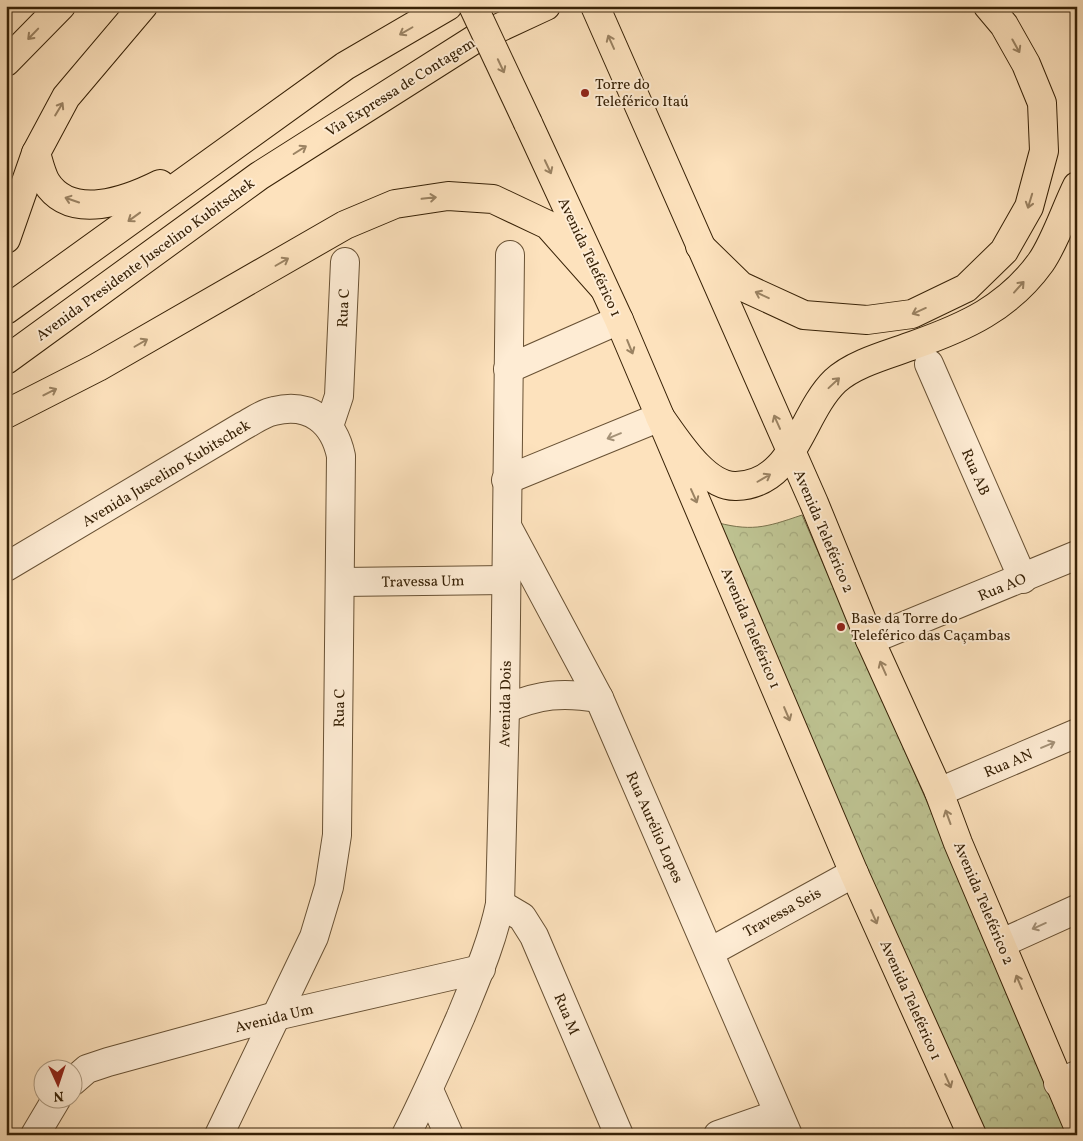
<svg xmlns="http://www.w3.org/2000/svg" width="1083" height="1141" font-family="Vollkorn,serif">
	<defs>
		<pattern id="forest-crowns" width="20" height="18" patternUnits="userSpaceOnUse" patternTransform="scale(1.25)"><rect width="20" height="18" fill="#bec392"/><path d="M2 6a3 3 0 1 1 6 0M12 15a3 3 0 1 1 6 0" fill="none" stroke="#a4a77c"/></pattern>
	</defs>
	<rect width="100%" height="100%" fill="#fde2bd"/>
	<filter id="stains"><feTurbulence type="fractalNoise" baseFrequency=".004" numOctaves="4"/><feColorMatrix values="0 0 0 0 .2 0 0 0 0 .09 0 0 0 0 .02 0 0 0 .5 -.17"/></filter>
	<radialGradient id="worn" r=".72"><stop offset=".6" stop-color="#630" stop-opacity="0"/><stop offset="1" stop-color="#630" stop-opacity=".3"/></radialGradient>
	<!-- forest -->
	<path fill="url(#forest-crowns)" stroke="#7a724c" d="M 802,515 L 1072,1135 L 981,1135 L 711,521 C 751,532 764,528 802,515 Z"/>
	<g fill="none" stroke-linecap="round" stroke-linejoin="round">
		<!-- minor casing -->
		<g stroke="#685134" stroke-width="30">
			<g id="minor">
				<polyline points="929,364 1023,579"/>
				<polyline points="508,369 619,320"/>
				<polyline points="329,426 339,396 345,262"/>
				<polyline points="506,480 660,417"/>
				<polyline points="508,528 599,698 788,1135"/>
				<path d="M 6,567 L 243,426 C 253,421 263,413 274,411 C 310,402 334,422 341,456 L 337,835 L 329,887 L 314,937 L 219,1135"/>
				<polyline points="341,582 506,580"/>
				<polyline points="870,640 1077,555"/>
				<path d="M 505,709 C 540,694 562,692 599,698"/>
				<polyline points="939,792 1077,733"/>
				<polyline points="500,904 522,917 534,936 619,1135"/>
				<polyline points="1002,943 1077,909"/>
				<polyline points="710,952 854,873"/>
				<polyline points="72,1082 87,1069 108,1062 276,1016 481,969"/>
				<polyline points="1058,1083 1077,1075"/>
				<polyline points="429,1090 449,1135"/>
				<polyline points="35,1135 57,1098"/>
				<path d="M 406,1135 C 426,1096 443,1057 461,1016 C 476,979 492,943 500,904 L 505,709 L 510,255"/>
				<polyline points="718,1135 778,1114"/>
			</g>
		</g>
		<!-- major casing -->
		<g stroke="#372106" stroke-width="30">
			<g id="major">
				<polyline points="595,6 814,503 870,640 939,792 958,843 1077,1124"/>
				<polyline points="6,62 61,6"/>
				<polyline points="528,123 619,320 854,873 972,1135"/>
				<polyline points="6,239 36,153"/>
			</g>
		</g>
		<!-- highway casing -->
		<g stroke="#372106" stroke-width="30">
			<g id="highway">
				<path d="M 143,6 L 66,97 L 36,153 C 39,163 41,173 46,182 C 71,222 128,200 160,184"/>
				<polyline points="700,246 741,286 804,315 867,320 912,314 966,288 1004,251 1029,207 1044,151 1042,103 1026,64 1004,25 988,6"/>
				<polyline points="6,310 345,66 448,6"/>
				<polyline points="6,360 259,176 475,39 546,6"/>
				<polyline points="6,414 98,367 345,225 395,204 448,196 493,199 548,225 603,287"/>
				<path d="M 660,417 C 676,439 705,487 736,486 C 795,484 800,415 835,381 C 854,363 890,354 914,345 C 965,327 1008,308 1041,262 C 1055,242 1066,208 1077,186"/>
			</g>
		</g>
		<!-- minor -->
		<use href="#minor" stroke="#feecd4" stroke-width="28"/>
		<!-- major -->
		<use href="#major" stroke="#fde2bd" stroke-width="28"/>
		<!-- highway -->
		<use href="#highway" stroke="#fde2bd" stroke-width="28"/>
		<!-- major-bridge casing -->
		<g stroke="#372106" stroke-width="30" stroke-linecap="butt">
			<polyline id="major-bridge" points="473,6 528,123"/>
		</g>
		<!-- major-bridge -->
		<use href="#major-bridge" stroke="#fde2bd" stroke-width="28"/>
	</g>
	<!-- one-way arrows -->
	<defs><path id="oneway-shaft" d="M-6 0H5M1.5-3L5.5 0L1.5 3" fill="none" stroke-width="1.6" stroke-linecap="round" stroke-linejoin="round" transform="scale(1.25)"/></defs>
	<g stroke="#9a8262">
		<use href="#oneway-shaft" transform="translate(406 31) rotate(150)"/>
		<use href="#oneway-shaft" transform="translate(33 34) rotate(134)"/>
		<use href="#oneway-shaft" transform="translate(611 42) rotate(-114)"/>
		<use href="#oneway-shaft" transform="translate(1016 46) rotate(61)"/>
		<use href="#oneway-shaft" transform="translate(501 66) rotate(65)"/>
		<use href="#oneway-shaft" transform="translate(59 109) rotate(-59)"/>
		<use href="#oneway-shaft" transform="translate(300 150) rotate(-32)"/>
		<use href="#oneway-shaft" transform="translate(548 167) rotate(65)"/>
		<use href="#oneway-shaft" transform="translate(429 198) rotate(-6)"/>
		<use href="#oneway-shaft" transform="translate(72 200) rotate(-161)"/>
		<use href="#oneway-shaft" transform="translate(1030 201) rotate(107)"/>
		<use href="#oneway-shaft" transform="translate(134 217) rotate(144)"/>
		<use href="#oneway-shaft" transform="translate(282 262) rotate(-30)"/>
		<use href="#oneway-shaft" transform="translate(1019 287) rotate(-48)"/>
		<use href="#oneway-shaft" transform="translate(762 295) rotate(-155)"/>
		<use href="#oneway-shaft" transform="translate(919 311) rotate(156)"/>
		<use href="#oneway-shaft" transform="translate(141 343) rotate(-30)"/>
		<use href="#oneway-shaft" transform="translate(630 347) rotate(68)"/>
		<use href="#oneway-shaft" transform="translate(834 383) rotate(-43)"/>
		<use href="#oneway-shaft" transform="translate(50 392) rotate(-27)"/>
		<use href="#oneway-shaft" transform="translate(777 422) rotate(-114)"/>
		<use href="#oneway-shaft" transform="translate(764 478) rotate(-30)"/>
		<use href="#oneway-shaft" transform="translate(694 496) rotate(66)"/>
		<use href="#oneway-shaft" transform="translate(883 668) rotate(-114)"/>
		<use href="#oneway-shaft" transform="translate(787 714) rotate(67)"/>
		<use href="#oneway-shaft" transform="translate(948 817) rotate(-110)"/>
		<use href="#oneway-shaft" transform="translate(874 917) rotate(66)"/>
		<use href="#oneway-shaft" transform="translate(1019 982) rotate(-113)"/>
		<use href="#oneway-shaft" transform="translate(948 1081) rotate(66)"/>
	</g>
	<g stroke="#a49177">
		<use href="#oneway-shaft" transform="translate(614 436) rotate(158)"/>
		<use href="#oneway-shaft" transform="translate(1048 745) rotate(-23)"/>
		<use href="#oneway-shaft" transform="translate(1039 926) rotate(156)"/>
	</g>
	<!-- markers -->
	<g fill="#8f2418" stroke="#feecd4" stroke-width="2">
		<circle cx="585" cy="93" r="5"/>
		<circle cx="841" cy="627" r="5"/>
	</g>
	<g text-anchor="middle" stroke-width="4" stroke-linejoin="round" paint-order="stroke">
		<!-- poi labels -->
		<g font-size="15" fill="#372106" stroke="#feecd4" text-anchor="start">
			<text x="595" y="89">Torre do<tspan x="595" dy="17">Teleférico Itaú</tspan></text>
			<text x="851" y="623">Base da Torre do<tspan x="851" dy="17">Teleférico das Caçambas</tspan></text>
		</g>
		<!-- street labels -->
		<g font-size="15" fill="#372106" stroke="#feecd4">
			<text transform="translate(400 87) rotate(-32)" y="5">Via Expressa de Contagem</text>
			<text transform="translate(590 257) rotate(65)" y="5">Avenida Teleférico 1</text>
			<text transform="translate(145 259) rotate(-36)" y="5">Avenida Presidente Juscelino Kubitschek</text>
			<text transform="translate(343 308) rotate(-87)" y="5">Rua C</text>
			<text transform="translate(976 472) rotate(66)" y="5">Rua AB</text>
			<text transform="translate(166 473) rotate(-31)" y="5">Avenida Juscelino Kubitschek</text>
			<text transform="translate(824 531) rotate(67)" y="5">Avenida Teleférico 2</text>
			<text transform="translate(423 581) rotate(-1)" y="5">Travessa Um</text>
			<text transform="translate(1002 587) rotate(-22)" y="5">Rua AO</text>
			<text transform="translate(751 628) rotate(67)" y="5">Avenida Teleférico 1</text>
			<text transform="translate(505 704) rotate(-89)" y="5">Avenida Dois</text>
			<text transform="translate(339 708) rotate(-89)" y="5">Rua C</text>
			<text transform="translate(1008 763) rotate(-23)" y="5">Rua AN</text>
			<text transform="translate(655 827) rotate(66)" y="5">Rua Aurélio Lopes</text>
			<text transform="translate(984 903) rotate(67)" y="5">Avenida Teleférico 2</text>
			<text transform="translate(782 912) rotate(-29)" y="5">Travessa Seis</text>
			<text transform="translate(911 1000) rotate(66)" y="5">Avenida Teleférico 1</text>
			<text transform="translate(567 1014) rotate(67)" y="5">Rua M</text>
			<text transform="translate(274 1018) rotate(-14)" y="5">Avenida Um</text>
		</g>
	</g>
	<!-- margin -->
	<rect width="1083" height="1141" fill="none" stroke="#fde2bd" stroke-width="25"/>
	<rect x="8" y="8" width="1068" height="1126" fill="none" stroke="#372106" stroke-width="2.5"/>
	<rect x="12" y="12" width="1058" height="1116" fill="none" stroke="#372106"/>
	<!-- north arrow -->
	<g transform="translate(58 1084) rotate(177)"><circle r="24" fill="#feecd4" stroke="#ae9b82"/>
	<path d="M0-4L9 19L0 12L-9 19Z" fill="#8f2418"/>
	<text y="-8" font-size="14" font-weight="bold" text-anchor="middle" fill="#372106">N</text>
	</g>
	<rect width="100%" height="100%" filter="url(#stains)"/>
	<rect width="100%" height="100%" fill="url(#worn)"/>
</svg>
